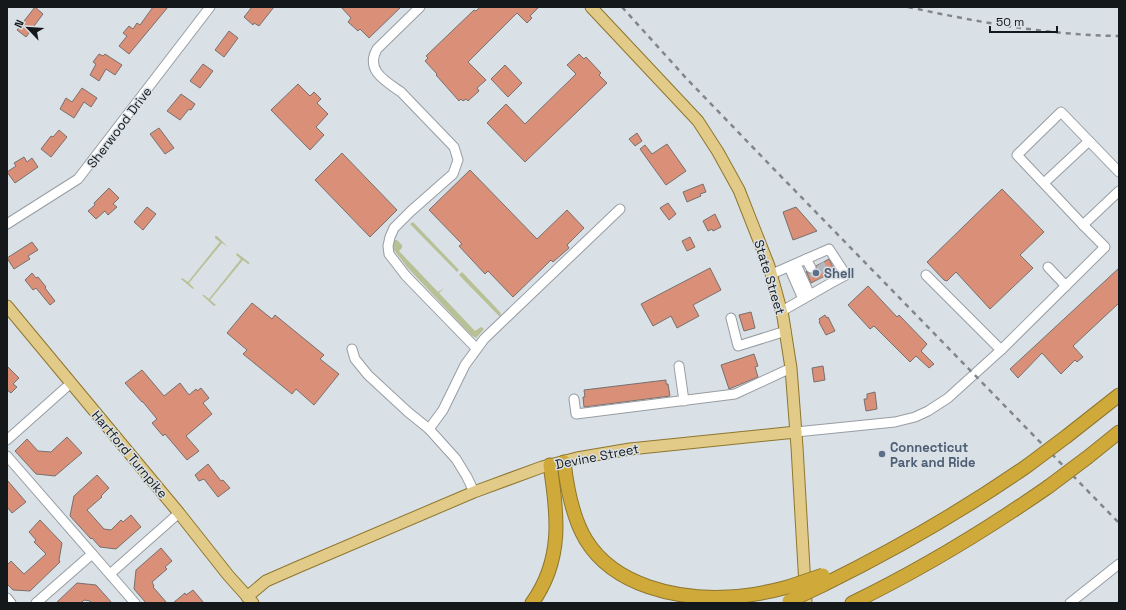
<svg xmlns="http://www.w3.org/2000/svg" width="1126" height="610" font-family="'Space Grotesk',sans-serif">
	<rect width="100%" height="100%" fill="#d9e0e6"/>
	<!-- green -->
	<g fill="#b8c095">
		<polygon points="413,222 459,270 457,272 410,224"/>
		<polygon points="215,236 217,236 228,247 222,243 189,283 194,288 193,289 181,279 182,278 188,282 220,242 215,238"/>
		<polygon points="394,240 397,240 402,245 402,248 399,251 438,292 444,288 439,293 475,331 481,327 484,329 476,338 471,335 407,267 394,250 393,246"/>
		<polygon points="237,253 250,263 248,264 243,260 210,300 216,305 214,306 202,295 204,295 209,299 241,259 236,255"/>
		<polygon points="462,272 500,312 501,315 500,317 459,275"/>
	</g>
	<!-- building -->
	<g fill="#d98f78" stroke="#78706d">
		<polygon points="35,7 43,14 26,37 17,30"/>
		<polygon points="153,7 168,7 129,54 119,46 127,36 123,33 129,26 133,29 137,23 140,25"/>
		<polygon points="252,7 274,7 259,26 254,23 253,25 244,17"/>
		<polygon points="341,7 401,7 369,38 360,29 358,31 348,22 351,18"/>
		<polygon points="480,7 539,7 530,16 532,18 527,23 517,13 468,62 486,80 477,88 479,91 468,101 466,99 463,101 461,99 459,101 436,75 437,74 425,61 428,58 426,56 474,10 476,11"/>
		<polygon points="229,31 238,38 224,57 215,50"/>
		<polygon points="99,54 103,56 105,54 122,65 115,75 106,69 99,81 90,75 96,64 93,62"/>
		<polygon points="579,54 584,59 586,57 601,73 599,75 607,83 525,162 487,123 506,104 525,124 576,74 567,65"/>
		<polygon points="203,64 213,71 200,88 190,81"/>
		<polygon points="505,65 522,83 508,97 491,79"/>
		<polygon points="298,84 310,96 314,92 321,99 317,103 328,114 316,127 324,135 310,150 271,110"/>
		<polygon points="82,88 97,98 91,107 84,102 74,118 60,109 66,98 72,102"/>
		<polygon points="181,94 195,104 191,110 189,109 180,120 167,111"/>
		<polygon points="159,128 174,148 165,154 150,134"/>
		<polygon points="59,130 67,137 51,157 41,149 51,136 53,137"/>
		<polygon points="637,133 642,141 635,146 629,139"/>
		<polygon points="667,144 686,171 666,185 640,149 645,145 652,154"/>
		<polygon points="342,153 397,210 370,237 315,180"/>
		<polygon points="24,157 27,162 32,158 38,167 15,183 7,172 16,166 14,163"/>
		<polygon points="470,170 537,239 567,210 584,228 567,245 569,248 553,262 551,260 513,297 488,271 485,274 459,246 462,244 429,210"/>
		<polygon points="703,184 706,192 700,194 701,196 687,202 683,192"/>
		<polygon points="109,188 119,198 113,204 117,207 108,215 105,211 96,219 88,211 95,205 94,203"/>
		<polygon points="1002,189 1044,232 1020,255 1033,268 990,309 956,272 947,281 944,280 927,262"/>
		<polygon points="668,203 676,214 669,220 660,208"/>
		<polygon points="147,207 156,214 143,230 134,222"/>
		<polygon points="796,207 817,231 793,240 783,212"/>
		<polygon points="715,214 721,227 713,231 712,229 708,231 703,221"/>
		<polygon points="690,237 695,247 687,251 682,241"/>
		<polygon points="32,242 38,250 28,256 30,259 14,269 7,258"/>
		<polygon points="829,259 835,271 811,283 806,271 808,273 814,273 816,271 816,266"/>
		<polygon points="710,268 721,290 693,305 699,316 677,328 671,316 653,326 641,304"/>
		<polygon points="1119,268 1119,303 1073,346 1083,357 1077,362 1075,360 1061,374 1042,353 1018,378 1010,369"/>
		<polygon points="32,273 36,278 38,277 46,287 45,288 55,301 50,305 36,288 33,290 25,280"/>
		<polygon points="868,286 897,317 899,315 927,344 921,351 934,364 929,368 916,356 910,362 874,326 870,329 848,305"/>
		<polygon points="252,303 272,319 275,315 324,355 320,359 339,374 314,405 296,389 292,394 243,354 247,350 227,333"/>
		<polygon points="751,312 755,328 744,331 739,315"/>
		<polygon points="825,315 827,318 828,317 835,331 826,335 819,322 820,321 819,319"/>
		<polygon points="754,354 758,366 755,367 758,377 729,389 721,365"/>
		<polygon points="7,366 19,378 13,384 17,387 11,393 7,390"/>
		<polygon points="823,366 825,380 814,382 812,368"/>
		<polygon points="142,370 164,396 180,383 189,395 196,389 197,391 201,388 209,398 203,403 212,414 186,436 199,451 187,460 165,434 163,436 152,423 157,419 143,402 142,402 125,383"/>
		<polygon points="666,380 666,384 668,384 670,396 584,407 583,397 585,397 584,390"/>
		<polygon points="875,392 877,409 866,411 864,399 867,399 867,394"/>
		<polygon points="67,437 82,453 55,476 36,474 15,451 27,439 38,451 51,452"/>
		<polygon points="208,464 221,481 223,480 230,488 218,497 204,479 199,481 195,475"/>
		<polygon points="97,475 109,488 101,496 102,497 87,510 104,529 111,530 121,520 123,522 131,515 141,527 116,549 100,547 92,538 91,539 70,516 74,496"/>
		<polygon points="7,480 26,502 12,513 7,507"/>
		<polygon points="40,520 62,543 59,560 60,562 30,591 13,590 7,584 7,565 11,561 24,574 46,554 34,542 36,540 29,532"/>
		<polygon points="161,548 172,561 165,567 167,569 152,582 154,586 153,587 167,603 146,603 134,589 136,570"/>
		<polygon points="77,583 96,585 112,603 92,603 90,601 84,600 81,603 56,603"/>
		<polygon points="193,590 204,603 173,603 185,593 186,595"/>
	</g>
	<g fill="none" stroke-linecap="round" stroke-linejoin="round">
		<!-- minor-tunnel -->
		<g stroke="#b2b8bd" stroke-width="9" stroke-dasharray="9 4.5" stroke-linecap="butt">
			<polyline points="820,264 827,275"/>
			<polyline points="811,268 818,280"/>
		</g>
		<!-- minor casing -->
		<g stroke="#979da3" stroke-width="11">
			<g id="minor">
				<path d="M 420,7 L 377,49 C 365,70 385,81 401,92 L 454,147 L 458,160 L 453,174 L 411,211 L 394,228 L 390,237 L 388,246 L 389,254 L 406,276 L 476,348"/>
				<polyline points="1044,183 1089,141"/>
				<polyline points="7,224 78,179 210,7"/>
				<polyline points="1083,225 1017,155 1061,112 1119,172"/>
				<polyline points="806,259 811,268"/>
				<polyline points="796,264 810,295"/>
				<polyline points="789,267 803,299"/>
				<polyline points="1048,267 1066,286"/>
				<polyline points="772,274 829,249 846,275 831,283 782,311"/>
				<polyline points="926,275 1001,350"/>
				<polyline points="731,318 738,346 786,331"/>
				<polyline points="352,349 355,359 368,375 408,412 429,429 456,459 467,477 474,492"/>
				<polyline points="679,366 684,401"/>
				<polyline points="574,399 576,414 735,394 791,368"/>
				<polyline points="429,429 443,410 465,365 484,339 620,209"/>
				<polyline points="796,432 895,422 915,417 928,411 948,398 1001,350 1105,247 1083,225 1119,191"/>
				<polyline points="7,440 71,383"/>
				<polyline points="7,456 135,603"/>
				<polyline points="110,574 179,513"/>
				<polyline points="7,598 11,603"/>
				<polyline points="36,603 92,554"/>
				<polyline points="1070,603 1119,564"/>
			</g>
		</g>
		<!-- major casing -->
		<g stroke="#8e762e" stroke-width="13">
			<g id="major">
				<polyline points="591,7 698,121 718,152 739,190 769,266 783,317 791,368 797,447 806,603"/>
				<polyline points="7,306 179,513 228,575 253,603"/>
				<polyline points="247,597 266,581 298,567 474,492 542,467 577,458 630,449 796,432"/>
			</g>
		</g>
		<!-- highway casing -->
		<g stroke="#8e762e" stroke-width="15">
			<g id="highway">
				<polyline points="1067,436 1119,395"/>
				<polyline points="1088,457 1119,432"/>
				<path d="M 564,462 C 567,488 572,517 586,540 C 614,586 678,600 729,597 C 749,596 769,592 788,587"/>
				<path d="M 823,585 C 894,550 962,511 1027,466"/>
				<path d="M 532,603 C 563,560 558,515 550,465"/>
				<path d="M 852,603 C 920,570 986,530 1048,487"/>
			</g>
		</g>
		<!-- minor -->
		<use href="#minor" stroke="#fff" stroke-width="9"/>
		<!-- major -->
		<use href="#major" stroke="#e2cb88" stroke-width="11"/>
		<!-- highway -->
		<use href="#highway" stroke="#cfa939" stroke-width="13"/>
		<!-- rail -->
		<g stroke="#81868a" stroke-width="2.5" stroke-dasharray="5 5" stroke-linecap="butt">
			<polyline points="622,7 686,78 768,163 1119,523"/>
			<path d="M 908,7 C 978,22 1047,35 1119,36"/>
		</g>
		<!-- highway-bridge casing -->
		<g stroke="#8e762e" stroke-width="15" stroke-linecap="butt">
			<g id="highway-bridge">
				<polyline points="1027,466 1067,436"/>
				<polyline points="1048,487 1088,457"/>
				<polyline points="788,587 823,575"/>
				<polyline points="789,601 823,585"/>
			</g>
		</g>
		<!-- highway-bridge -->
		<use href="#highway-bridge" stroke="#cfa939" stroke-width="13"/>
	</g>
	<!-- markers -->
	<g fill="#5c6f8a" stroke="#d9e0e6" stroke-width="1.5">
		<circle cx="816" cy="273" r="4"/>
		<circle cx="882" cy="454" r="4"/>
	</g>
	<g text-anchor="middle" stroke-width="3" stroke-linejoin="round" paint-order="stroke">
		<!-- street labels -->
		<g font-size="13" fill="#15181a" stroke="#d9e0e6">
			<text transform="translate(119 127) rotate(-53)" y="5">Sherwood Drive</text>
			<text transform="translate(770 277) rotate(73)" y="5">State Street</text>
			<text transform="translate(130 454) rotate(50)" y="5">Hartford Turnpike</text>
			<text transform="translate(597 456) rotate(-11)" y="5">Devine Street</text>
		</g>
		<!-- service labels -->
		<g font-size="13" font-weight="bold" fill="#4e5e75" stroke="#d9e0e6" text-anchor="start">
			<text x="824" y="278">Shell</text>
			<text x="890" y="452">Connecticut<tspan x="890" dy="15">Park and Ride</tspan></text>
		</g>
	</g>
	<!-- border -->
	<rect width="1126" height="610" fill="none" stroke="#15181a" stroke-width="16"/>
	<!-- north arrow -->
	<g transform="translate(28 28) rotate(295)" stroke="#d9e0e6" stroke-width="3" paint-order="stroke">
	<path d="M0-3L7 15L0 10L-7 15Z" fill="#15181a"/>
	<text y="-6" font-size="11" font-weight="bold" text-anchor="middle" fill="#15181a">N</text>
	</g>
	<!-- scale -->
	<path d="M990 26v6h67v-6" fill="none" stroke="#15181a" stroke-width="2"/>
	<text x="996" y="26" font-size="12" fill="#15181a" stroke="#d9e0e6" stroke-width="3" paint-order="stroke">50 m</text>
</svg>
